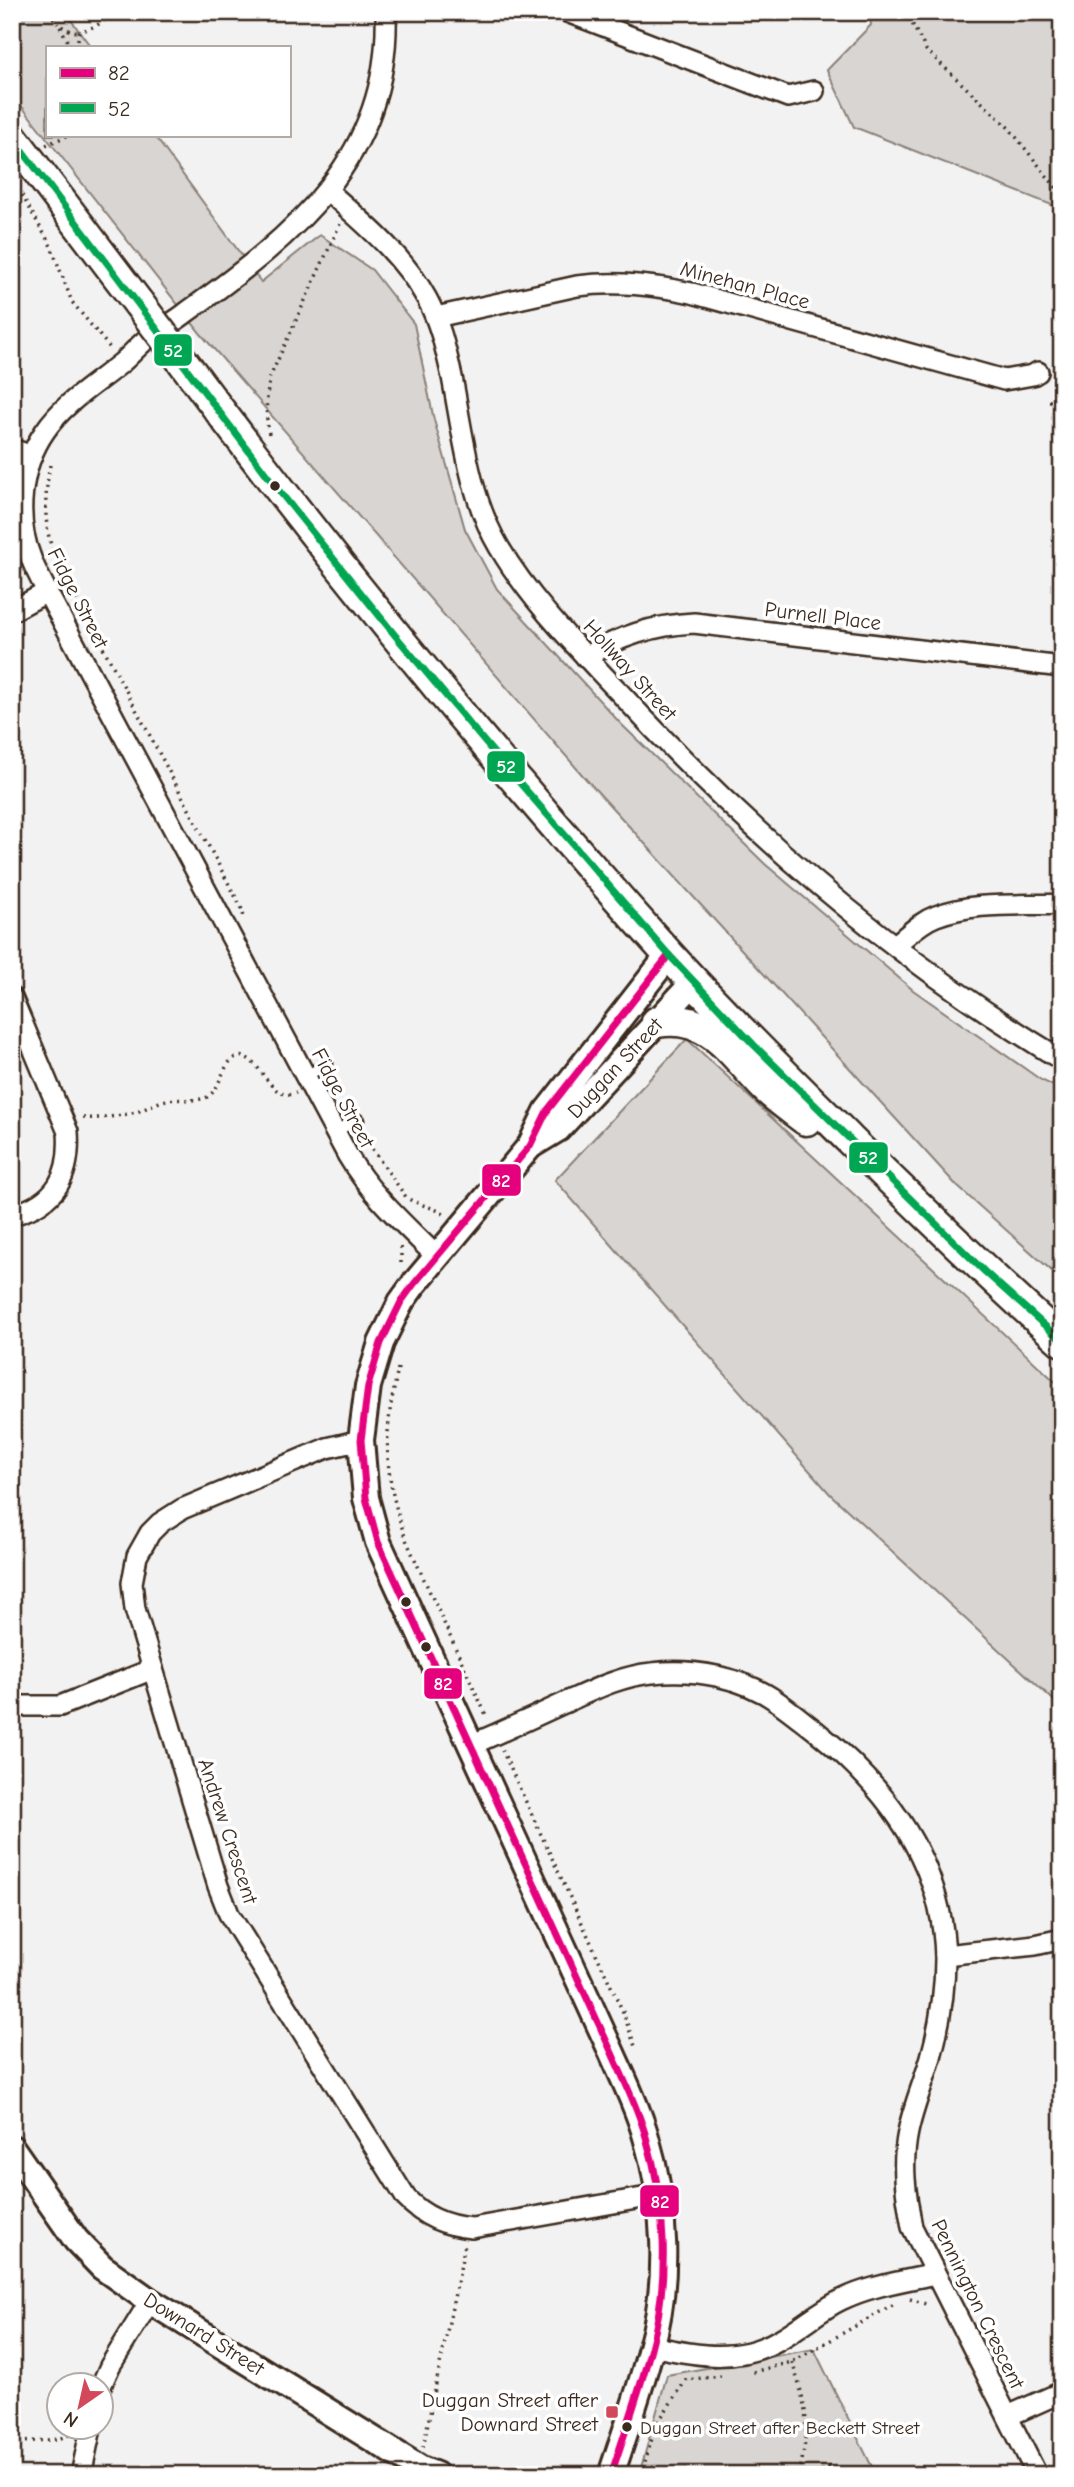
<svg xmlns="http://www.w3.org/2000/svg" width="1074" height="2487" font-family="'Comic Neue',sans-serif">
	<rect width="100%" height="100%" fill="#f3f2f2"/>
	<filter id="ink" filterUnits="userSpaceOnUse"><feTurbulence type="fractalNoise" baseFrequency=".0143" numOctaves="2"/><feDisplacementMap in="SourceGraphic" scale="14" xChannelSelector="R" yChannelSelector="G"/><feConvolveMatrix kernelMatrix="1 2 1 2 8 2 1 2 1" color-interpolation-filters="sRGB"/></filter>
	<g filter="url(#ink)">
		<!-- green -->
		<g fill="#d8d5d2" stroke="#8a8078" stroke-width="2">
			<polygon points="12,12 65,12 91,47 47,47 47,135 154,135 261,282 320,235 372,270 414,324 434,420 465,529 497,589 621,724 765,864 913,990 1041,1080 1062,1090 1062,1280 957,1186 585,778 201,334 12,94"/>
			<polygon points="870,12 1062,12 1062,209 854,127 827,70 871,25"/>
			<polygon points="687,1039 1062,1388 1062,1708 830,1494 555,1180"/>
			<polygon points="814,2349 876,2475 639,2475 667,2375"/>
		</g>
		<g fill="none" stroke-linecap="round" stroke-linejoin="round">
			<!-- service casing -->
			<g stroke="#3b2a1e" stroke-width="15">
				<g id="service">
					<polyline points="306,1076 327,1064"/>
					<polyline points="335,1131 358,1120"/>
				</g>
			</g>
			<!-- minor casing -->
			<g stroke="#3b2a1e" stroke-width="24">
				<g id="minor">
					<path d="M 386,12 C 391,158 294,235 187,312 C 175,322 160,329 147,339 C 138,346 130,356 120,364 C 94,385 64,403 45,431 C 20,467 15,518 31,558 C 35,570 42,581 47,592 L 348,1156 C 371,1195 404,1224 436,1256"/>
					<polyline points="567,12 788,97 814,91"/>
					<path d="M 328,191 C 365,224 403,255 427,299 C 440,323 446,351 452,377 C 463,434 469,496 499,547 C 530,600 577,647 619,692 C 749,833 897,961 1062,1060"/>
					<path d="M 436,317 L 577,286 C 617,281 653,285 692,293 L 1004,380 L 1033,375 L 1038,372"/>
					<polyline points="12,449 32,456"/>
					<polyline points="12,611 47,592"/>
					<path d="M 586,657 C 619,636 654,625 694,623 L 1062,667"/>
					<path d="M 895,945 C 908,935 920,922 936,916 C 975,901 1020,906 1062,904"/>
					<path d="M 12,998 L 68,1132 C 71,1175 57,1203 12,1215"/>
					<path d="M 361,1440 L 327,1448 L 182,1509 L 160,1523 L 150,1533 L 137,1556 L 132,1583 L 135,1609 L 218,1886 L 229,1914 L 406,2198 C 424,2217 446,2226 472,2228 L 659,2195"/>
					<polyline points="12,1706 60,1706 153,1669"/>
					<path d="M 471,1745 C 501,1732 532,1718 562,1704 C 591,1691 620,1676 652,1673 C 694,1668 743,1677 778,1702 C 791,1711 803,1721 816,1731 C 887,1788 943,1863 945,1958 C 945,1992 940,2024 931,2057 C 924,2082 913,2107 908,2132 C 901,2165 906,2195 912,2227 L 1037,2475"/>
					<polyline points="945,1955 1035,1945 1062,1939"/>
					<path d="M 652,2346 C 697,2356 740,2364 782,2338 C 803,2326 820,2310 841,2300 C 869,2286 904,2281 935,2274"/>
					<polyline points="101,2386 110,2366 150,2301"/>
					<polyline points="1008,2416 1062,2392"/>
					<polyline points="81,2475 91,2428"/>
				</g>
			</g>
			<!-- tertiary casing -->
			<g stroke="#3b2a1e" stroke-width="30">
				<g id="tertiary">
					<polyline points="530,1146 558,1129 694,982"/>
					<polyline points="12,2148 76,2240 102,2267 150,2301 421,2469 436,2475"/>
					<path d="M 611,2475 C 625,2432 640,2390 651,2348 C 670,2280 666,2204 646,2137 C 638,2108 624,2080 612,2053 L 378,1542 L 366,1498 L 361,1440 L 368,1386 L 381,1343 L 401,1302 L 414,1284 L 530,1146 L 547,1111 L 669,955"/>
				</g>
			</g>
			<!-- primary casing -->
			<g stroke="#3b2a1e" stroke-width="35">
				<g id="primary">
					<polyline points="12,137 139,304"/>
					<path d="M 181,359 C 334,565 497,764 669,955 C 727,1019 789,1079 850,1140 C 920,1208 989,1276 1062,1341"/>
					<path d="M 657,1022 C 711,1012 734,1057 767,1089 C 779,1100 793,1110 806,1120"/>
				</g>
			</g>
			<!-- path -->
			<g stroke="#3b2a1e" stroke-width="3.5" stroke-dasharray="2 5" stroke-linecap="butt">
				<polyline points="49,12 58,24"/>
				<polyline points="906,12 926,50 1009,128 1062,195"/>
				<polyline points="71,47 59,25 71,31 79,32"/>
				<polyline points="77,47 79,32 96,26 115,12"/>
				<polyline points="46,145 69,135"/>
				<polyline points="15,183 51,246 72,302 110,348"/>
				<polyline points="1049,401 1062,401"/>
				<path d="M 269,434 C 265,414 266,398 270,377 L 340,224"/>
				<path d="M 50,465 C 44,498 43,528 56,559 L 241,907 L 245,920"/>
				<path d="M 83,1118 C 101,1119 119,1116 136,1112 C 146,1109 156,1102 167,1100 C 178,1098 193,1102 205,1098 C 221,1092 222,1061 237,1057 C 260,1051 268,1104 296,1093"/>
				<path d="M 360,1132 L 406,1197 C 418,1206 435,1206 446,1216"/>
				<polyline points="401,1247 401,1267"/>
				<path d="M 398,1368 C 395,1386 390,1404 389,1422 C 384,1463 393,1504 407,1542 L 487,1717"/>
				<polyline points="502,1750 623,2012 636,2049"/>
				<polyline points="910,2299 929,2305"/>
				<path d="M 792,2362 C 808,2411 810,2423 799,2475"/>
				<polyline points="753,2372 792,2362 896,2303"/>
				<polyline points="12,2443 58,2439 72,2434"/>
				<polyline points="423,2447 465,2245"/>
				<polyline points="455,2467 480,2475"/>
				<polyline points="641,2475 656,2425 686,2380 721,2376"/>
				<polyline points="816,2475 829,2467 834,2467 839,2475"/>
			</g>
			<!-- service -->
			<use href="#service" stroke="#fff" stroke-width="10"/>
			<!-- minor -->
			<use href="#minor" stroke="#fff" stroke-width="19"/>
			<!-- tertiary -->
			<use href="#tertiary" stroke="#fff" stroke-width="24"/>
			<!-- primary -->
			<use href="#primary" stroke="#fff" stroke-width="30"/>
			<!-- primary-bridge casing -->
			<g stroke="#3b2a1e" stroke-width="35" stroke-linecap="butt">
				<polyline id="primary-bridge" points="139,304 181,359"/>
			</g>
			<!-- primary-bridge -->
			<use href="#primary-bridge" stroke="#fff" stroke-width="30"/>
			<!-- bus-1 casing -->
			<g stroke="#fff" stroke-width="12">
				<path id="bus-1" d="M 611,2475 C 625,2432 640,2390 651,2348 C 670,2280 666,2204 646,2137 C 638,2108 624,2080 612,2053 L 378,1542 L 366,1498 L 361,1440 L 368,1386 L 381,1343 L 401,1302 L 414,1284 L 530,1146 L 547,1111 L 669,955"/>
			</g>
			<!-- bus-2 casing -->
			<g stroke="#fff" stroke-width="12">
				<polyline id="bus-2" points="12,137 276,487 394,634 493,752 669,955 754,1045 985,1272 1062,1341"/>
			</g>
			<!-- bus-1 -->
			<use href="#bus-1" stroke="#e5007d" stroke-width="7"/>
			<!-- bus-2 -->
			<use href="#bus-2" stroke="#00a651" stroke-width="7"/>
		</g>
	</g>
	<!-- markers -->
	<g fill="#3b2a1e" stroke="#fff" stroke-width="2.5">
		<circle cx="275" cy="486" r="6"/>
		<circle cx="406" cy="1602" r="6"/>
		<circle cx="426" cy="1647" r="6"/>
		<circle cx="627" cy="2427" r="6"/>
	</g>
	<rect fill="#d1495b" stroke="#fff" stroke-width="2.5" x="605" y="2405" width="14" height="14" rx="3.5"/>
	<g text-anchor="middle" stroke-width="7" stroke-linejoin="round" paint-order="stroke">
		<!-- bus labels -->
		<g font-size="19" fill="#3b2a1e" stroke="#fff" text-anchor="start">
			<text x="640" y="2434">Duggan Street after Beckett Street</text>
		</g>
		<!-- street labels -->
		<g font-size="21" fill="#3b2a1e" stroke="#fff">
			<text transform="translate(745 285) rotate(15)" y="7">Minehan Place</text>
			<text transform="translate(78 598) rotate(63)" y="7">Fidge Street</text>
			<text transform="translate(823 616) rotate(7)" y="7">Purnell Place</text>
			<text transform="translate(630 670) rotate(48)" y="7">Hollway Street</text>
			<text transform="translate(615 1068) rotate(-47)" y="7">Duggan Street</text>
			<text transform="translate(343 1098) rotate(62)" y="7">Fidge Street</text>
			<text transform="translate(228 1831) rotate(72)" y="7">Andrew Crescent</text>
			<text transform="translate(978 2304) rotate(64)" y="7">Pennington Crescent</text>
			<text transform="translate(204 2334) rotate(32)" y="7">Downard Street</text>
		</g>
		<!-- poi labels -->
		<g font-size="21" fill="#3b2a1e" stroke="#fff" text-anchor="end">
			<text x="598" y="2407">Duggan Street after<tspan x="598" dy="24">Downard Street</tspan></text>
		</g>
	</g>
	<g stroke="#fff" stroke-width="2.5">
		<rect x="153" y="333" width="40" height="34" rx="7" fill="#00a651"/>
		<rect x="486" y="750" width="40" height="33" rx="7" fill="#00a651"/>
		<rect x="848" y="1141" width="41" height="33" rx="7" fill="#00a651"/>
		<rect x="481" y="1163" width="41" height="34" rx="7" fill="#e5007d"/>
		<rect x="423" y="1667" width="40" height="33" rx="7" fill="#e5007d"/>
		<rect x="639" y="2184" width="41" height="34" rx="7" fill="#e5007d"/>
	</g>
	<g font-size="19" text-anchor="middle" font-weight="bold" fill="#fff">
		<text x="173" y="357">52</text>
		<text x="506" y="773">52</text>
		<text x="868" y="1164">52</text>
		<text x="501" y="1187">82</text>
		<text x="443" y="1690">82</text>
		<text x="660" y="2208">82</text>
	</g>
	<!-- margin -->
	<rect width="1074" height="2487" fill="none" stroke="#fff" stroke-width="42"/>
	<rect x="21" y="21" width="1032" height="2445" fill="none" stroke="#3b2a1e" stroke-width="2.5" filter="url(#ink)"/>
	<!-- legend -->
	<rect x="46" y="46" width="245" height="91" fill="#ffffff" stroke="#b1aaa5" stroke-width="2"/>
	<rect x="60" y="68" width="35" height="10" fill="#e5007d" stroke="#b1aaa5" stroke-width="2"/>
	<text x="108" y="80" font-size="21" fill="#3b2a1e">82</text>
	<rect x="60" y="103" width="35" height="10" fill="#00a651" stroke="#b1aaa5" stroke-width="2"/>
	<text x="108" y="116" font-size="21" fill="#3b2a1e">52</text>
	<!-- north arrow -->
	<g transform="translate(80 2406) rotate(214)"><circle r="33" fill="#ffffff" stroke="#b1aaa5" stroke-width="2"/>
	<path d="M0-5L12 26L0 18L-12 26Z" fill="#d1495b"/>
	<text y="-10" font-size="19" font-weight="bold" text-anchor="middle" fill="#3b2a1e">N</text>
	</g>
</svg>
